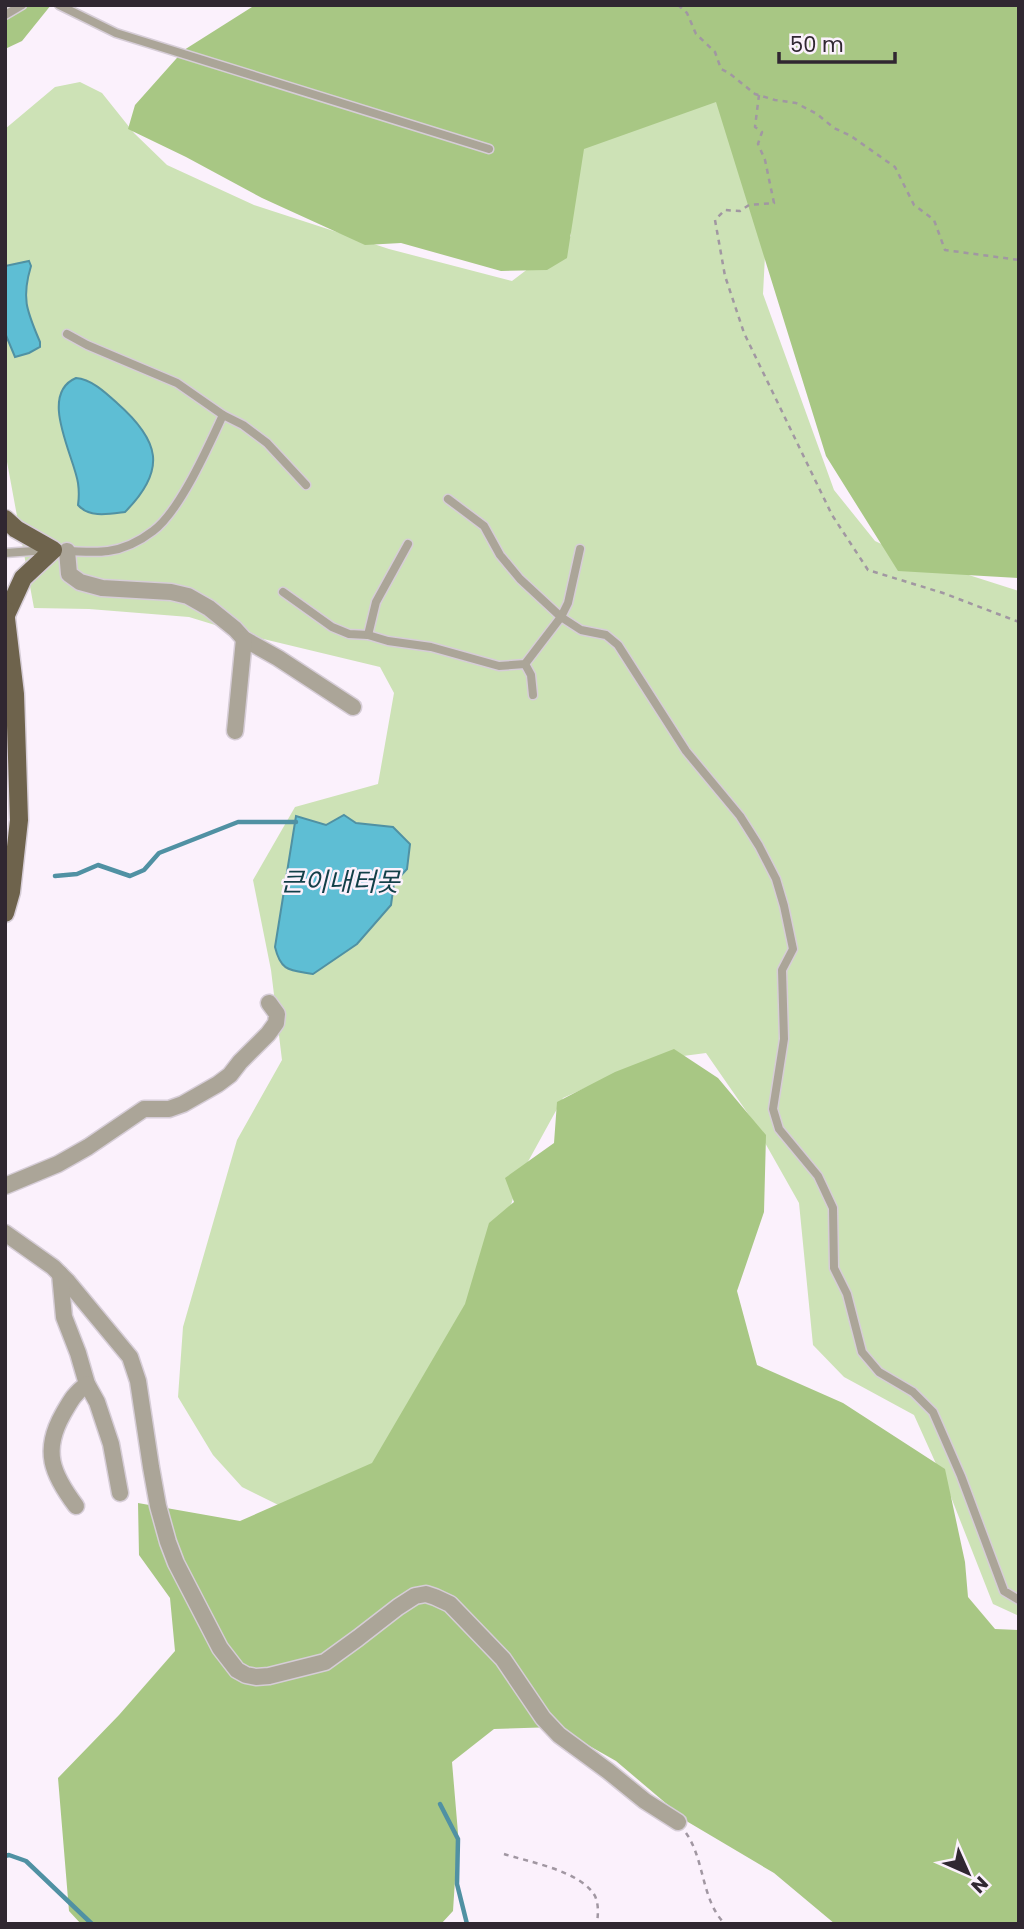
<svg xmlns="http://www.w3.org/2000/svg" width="1024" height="1929" font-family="Poppins,'Noto Sans KR',sans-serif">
	<rect width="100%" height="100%" fill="#fbf1fc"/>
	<!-- green -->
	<polygon fill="#cde2b6" points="710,61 767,217 763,294 834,490 875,541 903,554 1019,591 1019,1616 993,1604 951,1497 914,1415 844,1377 813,1345 799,1203 751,1118 706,1053 645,1061 563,1098 519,1178 481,1307 376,1481 315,1523 242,1487 213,1455 178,1397 183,1327 237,1140 282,1060 271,970 253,880 295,807 378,784 394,693 380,667 251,636 189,617 89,609 34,608 5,451 5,129 55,87 80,82 102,93 134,133 167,165 254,205 389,249 512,281 571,236 564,141"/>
	<!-- forest -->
	<g fill="#a8c784">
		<polygon points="5,5 51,5 22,41 5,49"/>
		<polygon points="252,5 1019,5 1019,578 898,571 826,456 716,102 584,149 567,258 547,270 501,271 401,243 365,245 262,198 186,157 128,129 135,105 184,50 252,7"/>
		<polygon points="674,1049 718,1078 766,1135 764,1212 737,1291 757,1365 843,1403 945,1469 965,1562 968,1597 995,1629 1019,1630 1019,1924 835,1924 774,1873 688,1822 616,1761 556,1727 494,1729 452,1762 458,1833 453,1911 441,1924 81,1924 69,1911 58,1778 119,1715 175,1651 170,1598 139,1555 138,1503 240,1521 372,1463 465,1304 489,1223 514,1202 505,1178 554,1143 557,1102 615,1072"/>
	</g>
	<!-- water -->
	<g fill="#5ebed4" stroke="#5091a3" stroke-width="2">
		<path d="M 29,261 L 31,266 C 21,299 27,311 40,342 L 40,347 L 29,353 L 15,357 L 5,333 L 5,266 Z"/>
		<path d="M 76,378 C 91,379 105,392 117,403 C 159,440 168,469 125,512 C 109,514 89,518 78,505 C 79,498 79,490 78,483 C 74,456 38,394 76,378 Z"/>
		<path d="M 344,815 L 356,823 L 393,827 L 410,844 L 407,869 L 394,883 L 391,905 L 357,944 L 313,974 C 290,970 281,972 275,947 L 296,816 L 326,825 Z"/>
	</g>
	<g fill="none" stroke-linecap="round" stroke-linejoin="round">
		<!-- stream -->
		<g stroke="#5091a3" stroke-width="4.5">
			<polyline points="55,876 77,874 98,865 130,876 144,870 159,853 238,822 296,822"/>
			<polyline points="440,1804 458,1839 457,1884 467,1924"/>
			<polyline points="5,1856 9,1855 26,1861 92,1924"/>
		</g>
		<!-- lane casing -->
		<g stroke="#d6cdd7" stroke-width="11">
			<g id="lane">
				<polyline points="59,5 116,33 489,149"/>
				<polyline points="5,15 22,5"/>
				<polyline points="67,334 87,345 177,383 223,415"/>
				<polyline points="448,499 484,526 500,555 520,579 561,617 581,630 606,635 618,645 686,751 740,816 759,846 776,879 784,906 793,949 782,970 784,1039 773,1109 779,1129 818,1176 833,1208 834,1268 847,1294 862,1352 879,1372 913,1392 933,1412 961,1476 1004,1591 1019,1600"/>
				<path d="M 64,551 C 78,551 94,553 108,551 C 123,549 140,541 153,531 C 180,511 208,447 223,415 L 243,425 L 267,443 L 306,485"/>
				<polyline points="5,553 48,550"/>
				<polyline points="283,592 332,627 349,634 368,635 388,641 431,647 499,666 525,664 561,617 568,603 580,549"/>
				<polyline points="368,635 376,602 408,544"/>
				<polyline points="525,664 531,675 533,695"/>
			</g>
		</g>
		<!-- street casing -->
		<g stroke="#d6cdd7" stroke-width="19">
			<g id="street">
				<polyline points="67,551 69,574 80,582 102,588 171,592 188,596 209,608 235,629 244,639 278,658 353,707"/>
				<polyline points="235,731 244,639"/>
				<polyline points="5,1186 58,1164 88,1147 144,1109 169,1109 183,1104 218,1084 230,1075 240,1062 268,1034 276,1023 277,1014 269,1003"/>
				<polyline points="5,1233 53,1267 68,1282 130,1357 138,1381 151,1467 158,1506 168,1542 176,1563 220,1648 237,1670 246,1675 256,1677 269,1676 325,1662 358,1638 398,1607 415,1596 426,1594 435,1597 450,1604 503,1659 543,1718 559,1735 608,1771 645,1801 678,1822"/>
				<polyline points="60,1274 64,1317 78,1353 87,1384 97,1402 111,1444 120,1493"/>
				<path d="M 76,1506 C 52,1474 42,1451 63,1414 C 71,1400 74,1394 87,1384"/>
			</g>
		</g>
		<!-- primary casing -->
		<g stroke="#d6cdd7" stroke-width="21">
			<g id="primary">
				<polyline points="5,519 16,529 53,550 23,578 6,615"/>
				<polyline points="5,610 15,694 19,820 11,892 5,913"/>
			</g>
		</g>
		<!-- path -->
		<g stroke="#a197a2" stroke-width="2.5" stroke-dasharray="5 5" stroke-linecap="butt">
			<polyline points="678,5 687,13 696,34 715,52 721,69 729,73 755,94 775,100 796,103 817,114 834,128 851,136 895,167 914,205 934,220 945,250 1019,260"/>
			<polyline points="759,95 755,127 762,132 758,144 765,160 774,203 749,205 740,211 725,210 715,220 725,276 744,333 832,515 868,570 943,593 1019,622"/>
			<path d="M 686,1833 C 705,1860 701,1900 725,1924"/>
			<path d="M 504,1854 C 529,1862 581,1871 595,1896 C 599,1905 598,1914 597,1924"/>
		</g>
		<!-- lane -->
		<use href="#lane" stroke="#aba598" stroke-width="8"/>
		<!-- street -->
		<use href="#street" stroke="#aba598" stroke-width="16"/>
		<!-- primary -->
		<use href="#primary" stroke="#6e634c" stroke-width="18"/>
	</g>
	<g text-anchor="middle" stroke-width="5" stroke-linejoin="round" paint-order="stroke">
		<!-- water labels -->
		<g font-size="26" font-style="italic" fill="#123f48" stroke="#fbf1fc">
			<text x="340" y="891">큰이내터못</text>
		</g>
	</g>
	<!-- border -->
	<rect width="1024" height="1929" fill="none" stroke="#302731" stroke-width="14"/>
	<!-- north arrow -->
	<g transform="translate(968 1873) rotate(135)" stroke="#fbf1fc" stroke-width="5" paint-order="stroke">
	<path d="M0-5L12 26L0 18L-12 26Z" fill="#302731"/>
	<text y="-10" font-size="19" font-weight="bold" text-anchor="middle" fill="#302731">N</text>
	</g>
	<!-- scale -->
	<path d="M779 52v10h116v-10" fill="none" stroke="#302731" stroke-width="3.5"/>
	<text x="790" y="52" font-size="21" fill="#302731" stroke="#fbf1fc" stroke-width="5" paint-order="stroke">50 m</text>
</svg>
